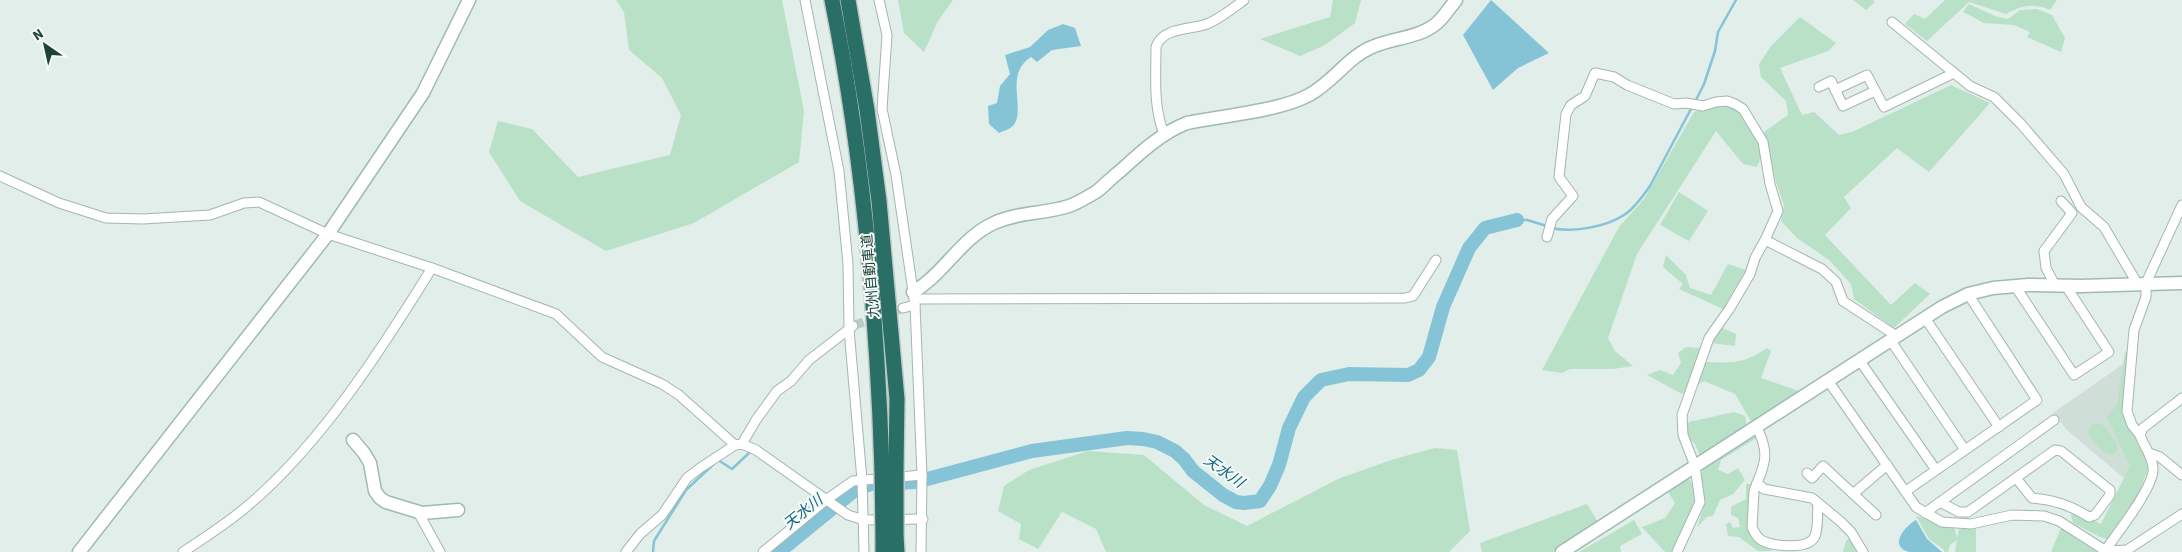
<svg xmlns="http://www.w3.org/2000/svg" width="2182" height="552" font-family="'Source Sans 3','Noto Sans JP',sans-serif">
	<rect width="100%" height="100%" fill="#e2eee9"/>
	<!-- built -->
	<polygon fill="#d0ded8" points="2129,360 2123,411 2138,490 2068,431 2053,413"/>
	<!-- green -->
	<g fill="#b9e1c7">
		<polygon points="616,0 782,0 804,111 799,162 694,223 606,251 520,201 489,152 498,121 532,129 578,177 670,155 681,115 662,78 629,50 624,12"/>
		<polygon points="898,0 953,0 938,21 924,52 904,33"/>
		<polygon points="1333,0 1361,0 1355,23 1325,45 1300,56 1260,39 1330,17"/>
		<polygon points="1853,0 1873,0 1875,2 1866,10"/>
		<path d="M 1945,0 L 2057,0 L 2050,10 C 2033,3 2023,5 2006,14 L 1969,2 L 1927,41 L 1905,24 L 1914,14 L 1925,19 Z"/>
		<polygon points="1969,4 1995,16 2008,19 2020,10 2037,9 2052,15 2065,38 2061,52 2027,37 2030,32 2014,25 1984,23 1963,12"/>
		<polygon points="1800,17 1836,43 1828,51 1780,68 1802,115 1814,112 1839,135 1852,132 1951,85 1990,103 1929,172 1897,148 1844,197 1851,208 1825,235 1891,305 1915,283 1930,294 1894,328 1854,299 1851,284 1829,260 1797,238 1781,221 1784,205 1776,182 1764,132 1788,115 1786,101 1761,77 1759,64 1771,46"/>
		<polygon points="1724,103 1741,111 1755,129 1762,154 1757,167 1743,164 1716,131 1637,254 1608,338 1615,351 1633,366 1613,369 1570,369 1562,373 1542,370 1619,227 1644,199 1694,112"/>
		<polygon points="1679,192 1708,211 1689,241 1660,225"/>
		<polygon points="1666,255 1686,275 1690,288 1711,295 1728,264 1746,270 1723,309 1679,289 1683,284 1663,267"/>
		<path d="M 1720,327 L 1736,334 L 1735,346 L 1711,343 L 1702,355 L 1706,362 C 1734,363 1743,364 1767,348 L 1771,351 L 1761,378 L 1799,391 L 1752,423 L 1735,394 L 1704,381 L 1682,394 L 1647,375 L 1660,370 L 1673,375 L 1681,363 L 1678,353 L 1686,347 L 1699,348 L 1711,329 Z"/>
		<polygon points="2129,350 2125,405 2149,466 2139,493 2107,539 2100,537 2073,523 2071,515 2076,512 2101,524 2130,466 2107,417 2117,405 2125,352"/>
		<polygon points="1734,412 1745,416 1747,426 1700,456 1695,444 1686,436 1685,430 1689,422"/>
		<polygon points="2095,423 2103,425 2117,444 2117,451 2112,455 2104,453 2089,436 2088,432 2090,426"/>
		<polygon points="1756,434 1758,440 1755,439 1721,460 1718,470 1728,474 1738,468 1745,480 1733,494 1720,500 1713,516 1707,517 1697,527 1705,503 1701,475 1706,463"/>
		<polygon points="1435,448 1457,450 1470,531 1449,552 1106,552 1096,529 1062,512 1038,549 1019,539 1021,524 998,511 1004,486 1029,470 1088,451 1144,455 1204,505 1247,526 1338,479 1394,459"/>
		<path d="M 1688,477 C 1705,502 1684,528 1672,552 L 1665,552 L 1642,527 L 1665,518 L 1675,503 L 1667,490 Z"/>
		<polygon points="1746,484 1754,484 1754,491 1749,503 1749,530 1773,546 1772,551 1758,551 1739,537 1728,536 1726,524 1730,522 1733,528 1740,527 1738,518 1731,515 1731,507 1746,499"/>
		<polygon points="1587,504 1598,522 1553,552 1482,552 1480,543"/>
		<polygon points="1916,516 1954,527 1957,538 1959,529 1976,528 1976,552 1955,552 1957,540 1950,545 1948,552 1944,552 1944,550 1929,539"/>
		<polygon points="1634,520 1642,534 1620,546 1621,552 1579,552"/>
		<polygon points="2061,528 2100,552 2051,552"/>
		<polygon points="1851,536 1859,552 1843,552 1846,541"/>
	</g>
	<!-- water -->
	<g fill="#85c4d7">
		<polygon points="1491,0 1549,53 1518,68 1493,90 1463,35"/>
		<path d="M 1063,24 L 1075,28 L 1081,46 L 1052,50 L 1037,62 L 1031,57 C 1003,75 1027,109 1013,126 C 1010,129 1003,131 999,133 L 989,124 L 988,106 L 997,103 L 1000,86 L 1010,74 L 1005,55 L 1030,47 L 1048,30 Z"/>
		<path d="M 1916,520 L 1927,539 L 1942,552 C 1932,552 1919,552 1909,552 C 1888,546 1905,526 1916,520 Z"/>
	</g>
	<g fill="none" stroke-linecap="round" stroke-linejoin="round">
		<!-- stream -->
		<g stroke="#85c4d7" stroke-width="2.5">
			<polyline points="1695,102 1704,84 1715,51 1718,32 1736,0"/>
			<polyline points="1517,220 1527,220 1547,226"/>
			<path d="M 1552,228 C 1571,233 1606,227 1624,215 C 1634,209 1643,196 1650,186 L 1692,107"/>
			<polyline points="653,552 654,541 686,490 718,460 732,469 749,453"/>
		</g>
		<!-- river -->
		<polyline stroke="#85c4d7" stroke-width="14" points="779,552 856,489 871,484 916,482 1032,451 1127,438 1143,439 1157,442 1175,451 1184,459 1193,471 1223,495 1236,502 1244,503 1260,501 1270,486 1279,465 1289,428 1304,397 1321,380 1349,374 1408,375 1419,370 1429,357 1443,307 1469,248 1485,228 1517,220"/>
		<!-- street-tunnel -->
		<polyline stroke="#bbcbc6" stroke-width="9" stroke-dasharray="9 4.5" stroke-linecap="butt" points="855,325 903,308"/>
		<!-- street casing -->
		<g stroke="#a4b6b1" stroke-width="11">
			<g id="street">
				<polyline points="805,0 839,171 848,264 849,329 862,480 864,552"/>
				<polyline points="879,0 887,35 882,109 896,175 915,305 922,475 921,552"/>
				<polyline points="1892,22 1970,86 1994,97 2021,124 2064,174 2081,207 2104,227 2137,283"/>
				<polyline points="1819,87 1831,81 1843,106 1875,91"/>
				<polyline points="1835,90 1867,75 1884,107 1954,73"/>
				<path d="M 1164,134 C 1153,106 1156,77 1156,47 C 1162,27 1191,30 1207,24 C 1221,18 1232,9 1244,0"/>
				<polyline points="0,176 59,203 106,218 143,219 210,215 244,203 259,202 328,234 432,268 556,314 602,357 662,384 679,395 735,445"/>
				<polyline points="1547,237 1552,219 1573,196 1559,177 1566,114 1571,105 1585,96 1595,73 1614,77 1627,85 1674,104 1686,103 1703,106 1716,102 1727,101 1735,104 1743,109 1763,142 1770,184 1778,211 1765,240 1822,269 1836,282 1843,301 1898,337"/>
				<polyline points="2055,285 2046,268 2044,251 2072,213 2061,201"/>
				<polyline points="2015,286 2074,375 2109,352 2066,286"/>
				<polyline points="914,299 1405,298 1413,296 1436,260"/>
				<polyline points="903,308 915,305"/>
				<polyline points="1925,318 1999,427"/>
				<polyline points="1891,341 1965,450"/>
				<polyline points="1860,361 1936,470"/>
				<polyline points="1829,382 1916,507 1942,522 1971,524 2012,515 2044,516 2059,521 2106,551 2127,550 2182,514"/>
				<path d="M 1757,427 C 1768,451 1767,460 1757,483 L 1764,489 L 1812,498 L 1840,521 L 1851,532 L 1863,552"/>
				<polyline points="2140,435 2132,425 2127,411 2134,330 2146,297 2146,283 2182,205"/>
				<polyline points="742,444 756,420 777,391 791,381 809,360 853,326"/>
				<polyline points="2149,453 2160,457 2182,475"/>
				<polyline points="1807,473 1812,478 1823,466 1876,515"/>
				<path d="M 1757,483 L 1754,491 L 1752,527 C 1754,532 1757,537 1761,540 C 1772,546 1806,550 1814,538 C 1819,530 1817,512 1818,503"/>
				<polyline points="1906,491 2037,400 1968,294"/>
				<polyline points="1853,494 1887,465"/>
				<path d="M 1940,502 L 1959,512 L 1968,512 L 2055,450 L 2061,451 L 2110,490 L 2110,495 L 2095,515 L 2089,517 C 2070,505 2054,500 2032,498 L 2016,478"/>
				<polyline points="418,512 440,552"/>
				<polyline points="1925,513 2054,420"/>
				<path d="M 183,552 C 204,538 226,524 245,508 C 320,446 381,350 432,268"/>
				<polyline points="626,552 640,534 662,515 687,478 700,468 735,445 742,444 756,450 848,515 864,520 923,519"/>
				<polyline points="763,552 826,500 853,481 922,475"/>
				<polyline points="1677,552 1700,502 1695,466 1683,435 1682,415 1709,338 1730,308 1750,274 1755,258 1765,240"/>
				<path d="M 2104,552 C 2116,535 2155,486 2153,468 C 2152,455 2144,447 2140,435 L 2143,428 L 2182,398"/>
			</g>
		</g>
		<!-- secondary casing -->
		<g stroke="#9fbab3" stroke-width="15">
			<g id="secondary">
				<path d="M 913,292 C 944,274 961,238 994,223 C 1017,212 1045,214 1069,206 C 1078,203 1087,197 1096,192 C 1104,186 1111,178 1119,172 C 1140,153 1161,133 1187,123 C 1221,116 1280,111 1309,95 C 1333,82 1348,57 1372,47 C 1392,38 1420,38 1437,23 C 1444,17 1450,7 1456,0"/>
				<polyline points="353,440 364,453 370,463 375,491 380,498 386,502 422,513 458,510"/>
				<polyline points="79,552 328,234 423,93 469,0"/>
				<polyline points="1562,552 1942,307 1968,294 1993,288 2028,285 2081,286 2182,283"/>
			</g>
		</g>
		<!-- highway casing -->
		<g stroke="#c1cac8" stroke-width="18">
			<g id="highway">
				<path d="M 832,0 C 863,155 877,313 882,470"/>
				<polyline points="848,0 867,110 879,201 897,399 896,470"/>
				<polyline points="883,536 883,552"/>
				<polyline points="896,536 897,552"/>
			</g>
		</g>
		<!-- street -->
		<use href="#street" stroke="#fff" stroke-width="9"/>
		<!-- secondary -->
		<use href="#secondary" stroke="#fff" stroke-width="12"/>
		<!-- highway -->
		<use href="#highway" stroke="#296f66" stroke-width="15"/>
		<!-- highway-bridge casing -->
		<g stroke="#c1cac8" stroke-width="18" stroke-linecap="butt">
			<g id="highway-bridge">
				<polyline points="882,470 883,536"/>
				<polyline points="896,470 896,536"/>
			</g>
		</g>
		<!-- highway-bridge -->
		<use href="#highway-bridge" stroke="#296f66" stroke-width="15"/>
	</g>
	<g text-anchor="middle" stroke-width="4" stroke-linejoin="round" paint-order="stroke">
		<!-- street labels -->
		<g font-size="14" fill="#20403a" stroke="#f3faf7">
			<text transform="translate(870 276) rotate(-95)" y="5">九州自動車道</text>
		</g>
		<!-- water labels -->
		<g font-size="15" font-style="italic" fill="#156782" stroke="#f3faf7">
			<text transform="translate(1224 471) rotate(35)" y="5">天水川</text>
			<text transform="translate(803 512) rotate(-39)" y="5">天水川</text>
		</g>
	</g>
	<!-- north arrow -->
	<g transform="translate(45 45) rotate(326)" stroke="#f3faf7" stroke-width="4" paint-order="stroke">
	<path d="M0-4L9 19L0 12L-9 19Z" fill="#20403a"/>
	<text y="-8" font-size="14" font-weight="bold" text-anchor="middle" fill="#20403a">N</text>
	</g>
</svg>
